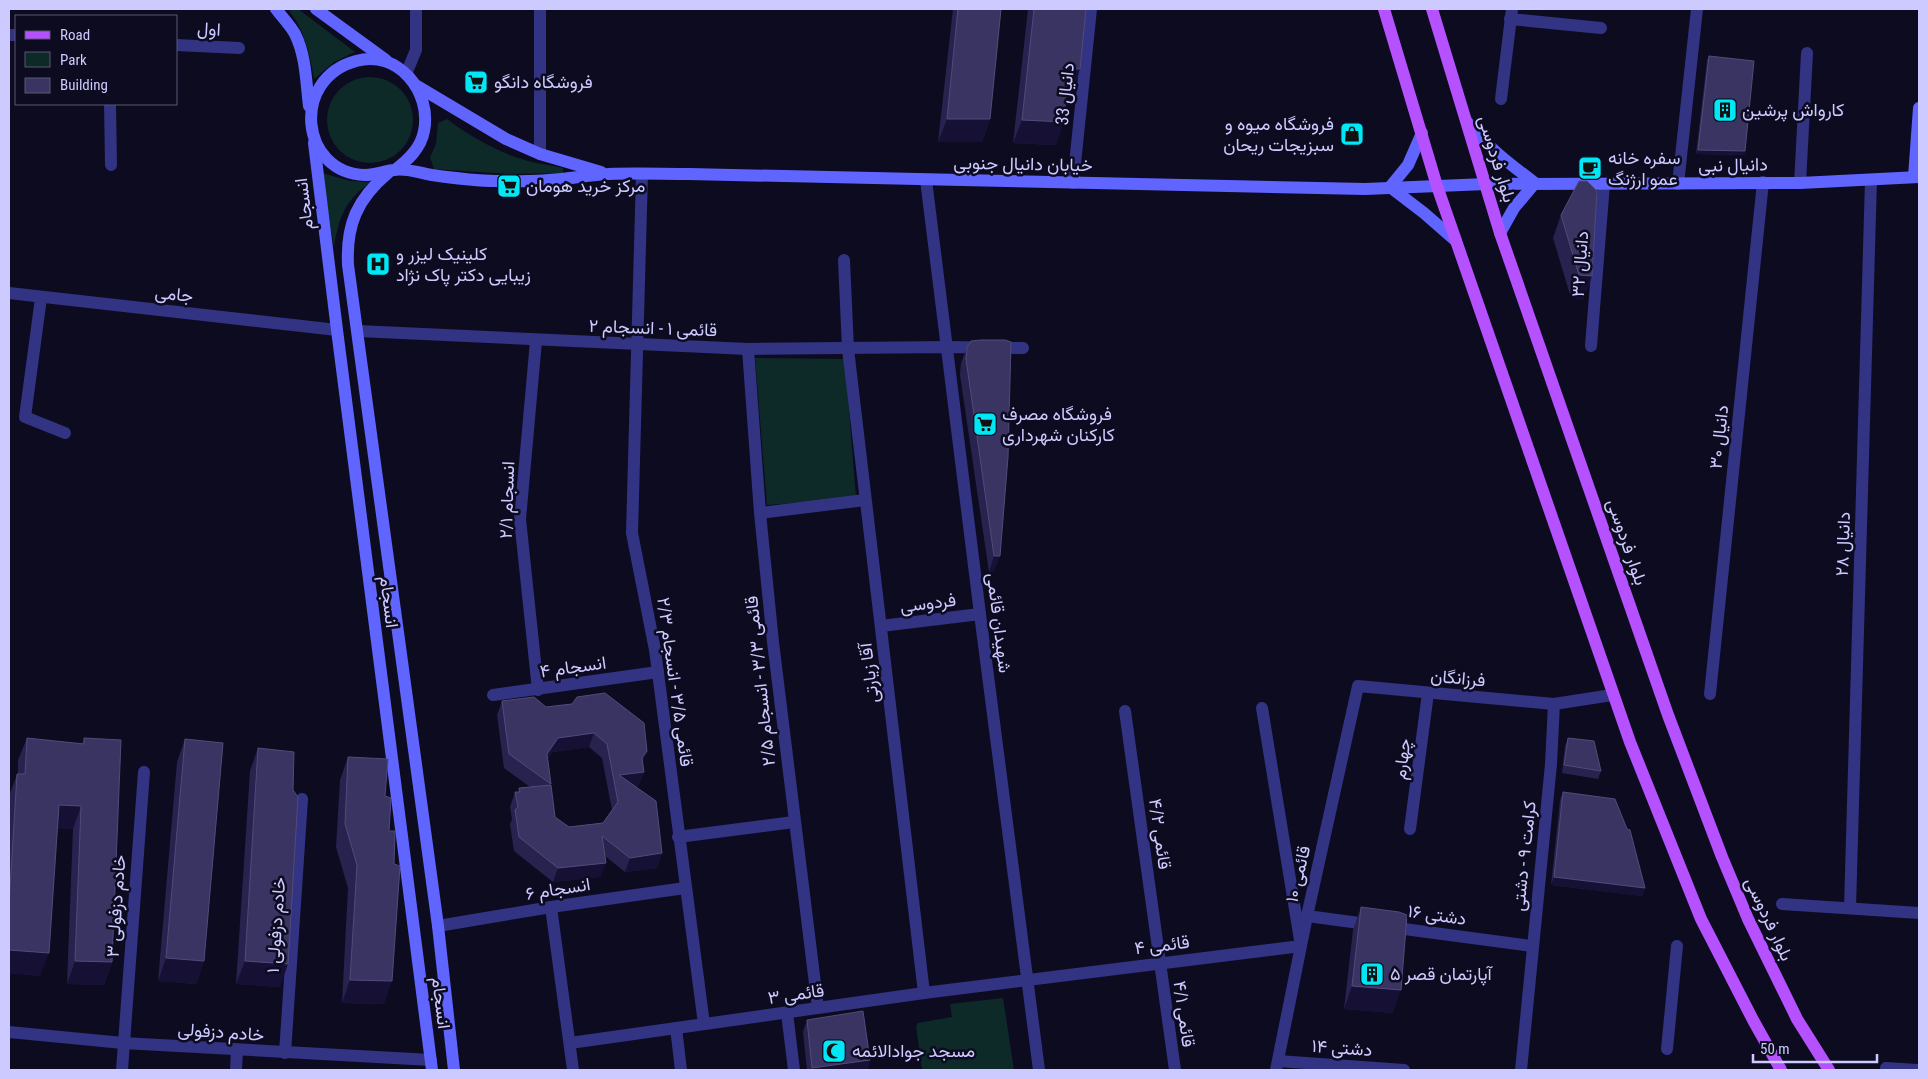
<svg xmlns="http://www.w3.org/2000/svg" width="1928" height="1079" font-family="'Roboto Condensed',Vazirmatn,sans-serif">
	<rect width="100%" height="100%" fill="#0d0b20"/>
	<!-- green -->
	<g fill="#0d2a28">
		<path d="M 288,9 L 298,9 L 355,52 L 334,62 L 314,79 C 310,54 304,29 288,9 Z"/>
		<circle cx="370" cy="120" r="43"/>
		<path d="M 447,119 C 469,136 501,154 528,161 C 539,164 551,165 563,168 L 563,173 L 509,174 L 434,169 L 430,157 L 436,144 L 438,123 Z"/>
		<path d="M 322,173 L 350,181 L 371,182 C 345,200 339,217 334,247 Z"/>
		<polygon points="755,358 845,359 856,498 767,505"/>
		<polygon points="1003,998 1014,1070 922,1070 916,1026 918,1023 952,1017 950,1004"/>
	</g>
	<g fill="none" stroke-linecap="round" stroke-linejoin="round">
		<!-- minor -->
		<g stroke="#323383" stroke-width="12">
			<polyline points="1510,19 1601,28"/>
			<polyline points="9,35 16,35"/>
			<polyline points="176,45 239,48"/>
			<polyline points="406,74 416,50 416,9"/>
			<polyline points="1501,99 1512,9"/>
			<polyline points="110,104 111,165"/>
			<polyline points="540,154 540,9"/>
			<polyline points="642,174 632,533 655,650 704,1024"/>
			<polyline points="926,180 980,614 1039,1070"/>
			<polyline points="1073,183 1091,9"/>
			<polyline points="1800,183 1807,53"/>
			<polyline points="1678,184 1697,9"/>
			<polyline points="844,260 848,349 924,993"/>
			<polyline points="41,298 25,417 65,433"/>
			<polyline points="358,331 748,349 948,347 1023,348"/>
			<polyline points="536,341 520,519 538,690"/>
			<polyline points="1591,346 1604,184"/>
			<polyline points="748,349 760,513 773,642 818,1008"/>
			<polyline points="760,513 865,500"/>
			<polyline points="881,626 980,614"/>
			<polyline points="1710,694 1763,182"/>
			<polyline points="493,695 658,672"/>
			<polyline points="1125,711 1175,1070"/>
			<polyline points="1410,829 1428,693"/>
			<polyline points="678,837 794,822"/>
			<polyline points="1782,904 1919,913"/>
			<polyline points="551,907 573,1070"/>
			<polyline points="1850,908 1871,180"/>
			<polyline points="1307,916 1532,946"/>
			<polyline points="438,926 551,907 685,888"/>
			<polyline points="787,1013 794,1070"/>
			<polyline points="676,1028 681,1070"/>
			<polyline points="9,1032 123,1043 431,1060"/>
			<polyline points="570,1043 924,993 1301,946 1262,708"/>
			<polyline points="1667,1049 1677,946"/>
			<polyline points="285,1053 302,799"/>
			<polyline points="1278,1061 1404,1070"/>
			<polyline points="1886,1068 1917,1070"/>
			<polyline points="122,1070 144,772"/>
			<polyline points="236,1070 237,1050"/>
			<polyline points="1276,1070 1307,916 1358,686 1554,704"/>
			<polyline points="1521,1070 1551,764 1554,704 1612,695"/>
		</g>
		<!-- tertiary -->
		<polyline stroke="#323383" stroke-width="12" points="9,293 337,330"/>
		<!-- secondary -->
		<g stroke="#6165ff" stroke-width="12">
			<path d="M 276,9 C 282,17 290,25 295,34 C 306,56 306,82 309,106"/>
			<polyline points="316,9 386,60"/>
			<polyline points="417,86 506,139 540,154 601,172"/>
			<path d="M 1467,122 C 1486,146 1511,165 1535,183 L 1514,208 L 1500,233"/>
			<polyline points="1422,133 1408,165 1390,187 1424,213 1456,241"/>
			<polyline points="314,143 337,330 432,1070"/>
			<path d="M 395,170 C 408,160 421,148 424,131 C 432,92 398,49 356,61 C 290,79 300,173 365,175 C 376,175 384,171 394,170 C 406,168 421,173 432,175 C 453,178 475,181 496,181 C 513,181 532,182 549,180 C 569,179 589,175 609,174 C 636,173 662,174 689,174 L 1365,189 L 1486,184 L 1800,183 L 1919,177"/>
			<path d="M 388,173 C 357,199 346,225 348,265 L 438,926 L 454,1070"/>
			<polyline points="1914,177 1919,108"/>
		</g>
		<!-- primary -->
		<g stroke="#b551ff" stroke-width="12">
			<polyline points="1384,9 1437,186 1630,742 1701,919 1753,1020 1781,1070"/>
			<polyline points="1432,9 1500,233 1668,715 1722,857 1748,919 1797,1019 1829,1070"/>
		</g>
	</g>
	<!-- wall -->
	<g fill="#28224f" fill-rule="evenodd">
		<polygon points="953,9 1001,9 990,119 982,142 938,142"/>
		<polygon points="1028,9 1086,9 1080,69 1072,92 1066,92 1056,145 1013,143"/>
		<polygon points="1709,56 1745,151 1744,155 1696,154 1707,60"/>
		<polygon points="1561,215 1592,276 1583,299 1571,298 1553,238"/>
		<polygon points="1005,340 994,572 989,572 960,375 961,363 967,347"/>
		<path d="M 502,701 L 546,707 L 572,704 L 642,764 L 644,772 L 638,786 L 635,787 L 662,853 L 657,868 L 625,872 L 605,856 L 600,877 L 553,882 L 514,851 L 510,824 L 512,819 L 510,807 L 515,792 L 518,792 L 519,788 L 530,787 L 504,768 L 497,715 ZM 589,747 L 602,758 L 612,810 L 603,823 L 569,827 L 555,817 L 547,759 L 553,752 Z"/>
		<polygon points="27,738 82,744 84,738 112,962 104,985 67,984 73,829 57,828 40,976 9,973 9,796 17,774 18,774 18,760"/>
		<polygon points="1568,738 1601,771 1598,779 1562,773 1565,746"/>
		<polygon points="185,739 204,961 196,984 158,981 177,762"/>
		<polygon points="258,748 280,987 236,984 250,771"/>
		<polygon points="348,757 385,796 389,831 384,1004 342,1003 348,888 336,847 340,780"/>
		<polygon points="1563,792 1627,829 1645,888 1642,896 1551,885 1560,800"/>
		<polygon points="1361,907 1393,1013 1344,1009 1353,930"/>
		<polygon points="807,1020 870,1060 867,1070 807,1070 803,1032"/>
	</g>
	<!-- shaded-wall -->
	<g fill="#161134">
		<polygon points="1760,9 1775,9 1774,10"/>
		<polygon points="1068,69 1080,69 1072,92 1060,92"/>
		<polygon points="947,119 990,119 982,142 938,142"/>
		<polygon points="1022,120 1064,122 1056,145 1013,143"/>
		<polygon points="1698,150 1745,151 1744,155 1696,154"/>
		<polygon points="1579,275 1592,276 1583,299 1571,298"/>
		<polygon points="994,556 1000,556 994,572 989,572"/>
		<polygon points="594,733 589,747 553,752 541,768 547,754 558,738"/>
		<polygon points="647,751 642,765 642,758"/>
		<polygon points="644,772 638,786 616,789 619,775"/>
		<polygon points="59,805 81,806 73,829 50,828"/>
		<polygon points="662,853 657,868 625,872 630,858"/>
		<polygon points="606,863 600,877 553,882 558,868"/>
		<polygon points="1554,877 1645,888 1642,896 1551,885"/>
		<polygon points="9,950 49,953 40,976 9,973"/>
		<polygon points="166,958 204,961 196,984 158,981"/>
		<polygon points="75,961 112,962 104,985 67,984"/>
		<polygon points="245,961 288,964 280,987 236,984"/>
		<polygon points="350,980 392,981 384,1004 342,1003"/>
		<polygon points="1352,986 1401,990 1393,1013 1344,1009"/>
		<polygon points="870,1060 867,1070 811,1070 812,1068"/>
	</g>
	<!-- building -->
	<g fill="#3a3462" stroke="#514b7b">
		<polygon points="958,9 1001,9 990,119 947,119"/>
		<polygon points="1034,9 1086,9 1080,69 1068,69 1064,122 1022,120"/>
		<polygon points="1709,56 1754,61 1745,151 1698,150"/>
		<polygon points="1579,181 1587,181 1597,191 1592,276 1579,275 1561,215"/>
		<polygon points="981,340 1005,340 1011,342 1008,457 1000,556 994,556 966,359 967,347 971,341"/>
		<polygon points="605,693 644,723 647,751 642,758 644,772 619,775 656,801 662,853 630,858 602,836 606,863 558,868 519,837 515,810 518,807 515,792 520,792 519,788 551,785 555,817 569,827 603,823 618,802 607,744 594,733 558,738 547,754 551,784 509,754 502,701 534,697 546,707 572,704 577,697"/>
		<polygon points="27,738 84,744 84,738 121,740 112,962 75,961 81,806 59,805 49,953 9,950 9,905 17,774 25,774"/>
		<polygon points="1568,738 1594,741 1601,771 1564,765"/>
		<polygon points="185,739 223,743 204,961 166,958"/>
		<polygon points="258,748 294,752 293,790 298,797 288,964 245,961"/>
		<polygon points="348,757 388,759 385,796 391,798 389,831 395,831 394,864 400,866 392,981 350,980 357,865 345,824"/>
		<polygon points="1563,792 1615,799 1627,829 1630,830 1645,888 1554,877"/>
		<polygon points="1361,907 1399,912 1407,915 1401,990 1352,986"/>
		<polygon points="863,1011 870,1060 812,1068 807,1020"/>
	</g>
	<!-- icons -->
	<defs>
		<g id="supermarket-square" transform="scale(1.25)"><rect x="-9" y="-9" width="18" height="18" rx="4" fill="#00e8f5" stroke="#0d0b20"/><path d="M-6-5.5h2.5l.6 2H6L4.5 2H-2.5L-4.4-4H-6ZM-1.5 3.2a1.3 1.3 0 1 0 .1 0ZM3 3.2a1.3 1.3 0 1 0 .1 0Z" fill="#111"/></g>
		<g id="building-square" transform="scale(1.25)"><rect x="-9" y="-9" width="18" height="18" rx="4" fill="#00e8f5" stroke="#0d0b20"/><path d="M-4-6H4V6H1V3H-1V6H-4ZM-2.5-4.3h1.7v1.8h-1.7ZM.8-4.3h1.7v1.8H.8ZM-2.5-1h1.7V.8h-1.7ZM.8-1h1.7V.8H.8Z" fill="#111"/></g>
		<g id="shop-square" transform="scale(1.25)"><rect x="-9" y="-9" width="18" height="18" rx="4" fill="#00e8f5" stroke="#0d0b20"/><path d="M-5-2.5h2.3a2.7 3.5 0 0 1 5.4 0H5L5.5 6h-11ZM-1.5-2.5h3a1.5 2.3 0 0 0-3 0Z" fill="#111"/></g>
		<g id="cafe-square" transform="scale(1.25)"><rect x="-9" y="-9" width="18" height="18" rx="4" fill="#00e8f5" stroke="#0d0b20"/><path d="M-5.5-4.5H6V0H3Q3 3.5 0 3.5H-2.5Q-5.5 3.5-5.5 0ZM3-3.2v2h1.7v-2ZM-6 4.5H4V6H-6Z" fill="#111"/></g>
		<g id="hospital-square" transform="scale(1.25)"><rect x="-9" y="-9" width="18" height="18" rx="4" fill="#00e8f5" stroke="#0d0b20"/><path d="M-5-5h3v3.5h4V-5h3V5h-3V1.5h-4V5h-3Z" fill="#111"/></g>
		<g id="mosque-square" transform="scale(1.25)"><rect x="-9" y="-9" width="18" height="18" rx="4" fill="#00e8f5" stroke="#0d0b20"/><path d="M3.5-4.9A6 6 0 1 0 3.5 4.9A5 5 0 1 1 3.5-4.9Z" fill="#111"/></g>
	</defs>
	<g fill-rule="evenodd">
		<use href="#supermarket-square" x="476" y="82"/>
		<use href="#building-square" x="1725" y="110"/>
		<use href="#shop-square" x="1352" y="134"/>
		<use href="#cafe-square" x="1590" y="168"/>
		<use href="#supermarket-square" x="509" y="186"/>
		<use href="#hospital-square" x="378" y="264"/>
		<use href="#supermarket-square" x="985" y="424"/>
		<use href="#building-square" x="1372" y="974"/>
		<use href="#mosque-square" x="834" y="1051"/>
	</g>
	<g text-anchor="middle" stroke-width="5" stroke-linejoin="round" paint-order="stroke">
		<!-- street labels -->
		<g font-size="18" fill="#cdcaff" stroke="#0d0b20">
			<text transform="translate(209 29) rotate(3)" y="6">اول</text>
			<text transform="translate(1065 94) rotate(-84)" y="6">دانیال 33</text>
			<text transform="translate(1497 159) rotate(73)" y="6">بلوار فردوسی</text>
			<text transform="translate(1023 164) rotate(1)" y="6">خیابان دانیال جنوبی</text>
			<text transform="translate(1733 165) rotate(-1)" y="6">دانیال نبی</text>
			<text transform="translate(304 204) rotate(-97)" y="6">انسجام</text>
			<text transform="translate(1580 264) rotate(-86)" y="6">دانیال ۳۲</text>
			<text transform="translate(174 294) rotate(6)" y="6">جامی</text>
			<text transform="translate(653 328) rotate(2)" y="6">قائمی ۱ - انسجام ۲</text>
			<text transform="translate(1719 437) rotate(-84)" y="6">دانیال ۳۰</text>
			<text transform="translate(507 500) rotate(-88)" y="6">انسجام ۲/۱</text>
			<text transform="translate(1627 542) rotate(71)" y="6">بلوار فردوسی</text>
			<text transform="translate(1843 544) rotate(-88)" y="6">دانیال ۲۸</text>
			<text transform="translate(389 602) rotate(83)" y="6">انسجام</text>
			<text transform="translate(928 603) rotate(-7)" y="6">فردوسی</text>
			<text transform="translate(999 623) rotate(83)" y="6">شهیدان قائمی</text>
			<text transform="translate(573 667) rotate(-8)" y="6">انسجام ۴</text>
			<text transform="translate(869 673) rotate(-97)" y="6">آقا زیارتی</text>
			<text transform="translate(1458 678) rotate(5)" y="6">فرزانگان</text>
			<text transform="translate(760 681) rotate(-96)" y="6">قائمی ۳/۳ - انسجام ۲/۵</text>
			<text transform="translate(675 682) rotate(82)" y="6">قائمی ۳/۵ - انسجام ۲/۳</text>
			<text transform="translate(1402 759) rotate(-83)" y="6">چهارم</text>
			<text transform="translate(1160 834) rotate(82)" y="6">قائمی ۴/۲</text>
			<text transform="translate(1524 856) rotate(-84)" y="6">کرامت ۹ - دشتی</text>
			<text transform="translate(1298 874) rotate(-77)" y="6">قائمی ۱۰</text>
			<text transform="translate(558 889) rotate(-9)" y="6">انسجام ۶</text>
			<text transform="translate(116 906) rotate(-86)" y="6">خادم دزفولی ۳</text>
			<text transform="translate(1437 915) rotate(8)" y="6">دشتی ۱۶</text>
			<text transform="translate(1769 919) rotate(65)" y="6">بلوار فردوسی</text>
			<text transform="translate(276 925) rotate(-86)" y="6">خادم دزفولی ۱</text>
			<text transform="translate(1162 945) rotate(-7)" y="6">قائمی ۴</text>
			<text transform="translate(796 994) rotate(-8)" y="6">قائمی ۳</text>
			<text transform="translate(441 1003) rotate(83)" y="6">انسجام</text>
			<text transform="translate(1184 1014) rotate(82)" y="6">قائمی ۴/۱</text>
			<text transform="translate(221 1032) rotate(4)" y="6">خادم دزفولی</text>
			<text transform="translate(1342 1048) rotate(4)" y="6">دشتی ۱۴</text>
		</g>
		<!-- poi labels -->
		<g font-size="18" fill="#cdcaff" stroke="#0d0b20" text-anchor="start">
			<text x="494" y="88">فروشگاه دانگو</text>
			<text x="1742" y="116">کارواش پرشین</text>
			<text x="1334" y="130" text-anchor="end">فروشگاه میوه و<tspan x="1334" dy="21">سبزیجات ریحان</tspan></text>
			<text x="1608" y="164">سفره خانه<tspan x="1608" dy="21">عمو ارژنگ</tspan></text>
			<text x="526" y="192">مرکز خرید هومان</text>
			<text x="396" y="260">کلینیک لیزر و<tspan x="396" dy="21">زیبایی دکتر پاک نژاد</tspan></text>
			<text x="1002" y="420">فروشگاه مصرف<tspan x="1002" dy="21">کارکنان شهرداری</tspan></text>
			<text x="1390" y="980">آپارتمان قصر ۵</text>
			<text x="852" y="1057">مسجد جوادالائمه</text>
		</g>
	</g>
	<!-- border -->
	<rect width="1928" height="1079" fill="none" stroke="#cdcaff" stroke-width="20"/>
	<!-- legend -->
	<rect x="15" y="15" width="162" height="90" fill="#0d0b20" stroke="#5a5779"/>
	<rect x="25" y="31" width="25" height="8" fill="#b551ff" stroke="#5a5779"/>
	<text x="60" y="40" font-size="15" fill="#cdcaff">Road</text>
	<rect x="25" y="52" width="25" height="15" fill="#0d2a28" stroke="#5a5779"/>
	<text x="60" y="65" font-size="15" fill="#cdcaff">Park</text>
	<rect x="25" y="78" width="25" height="15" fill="#3a3462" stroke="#5a5779"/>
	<text x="60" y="90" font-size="15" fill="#cdcaff">Building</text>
	<!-- scale -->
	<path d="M1753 1054v8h124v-8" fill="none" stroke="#cdcaff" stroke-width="2.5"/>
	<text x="1760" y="1054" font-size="15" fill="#cdcaff" stroke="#0d0b20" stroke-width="4" paint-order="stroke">50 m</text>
</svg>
